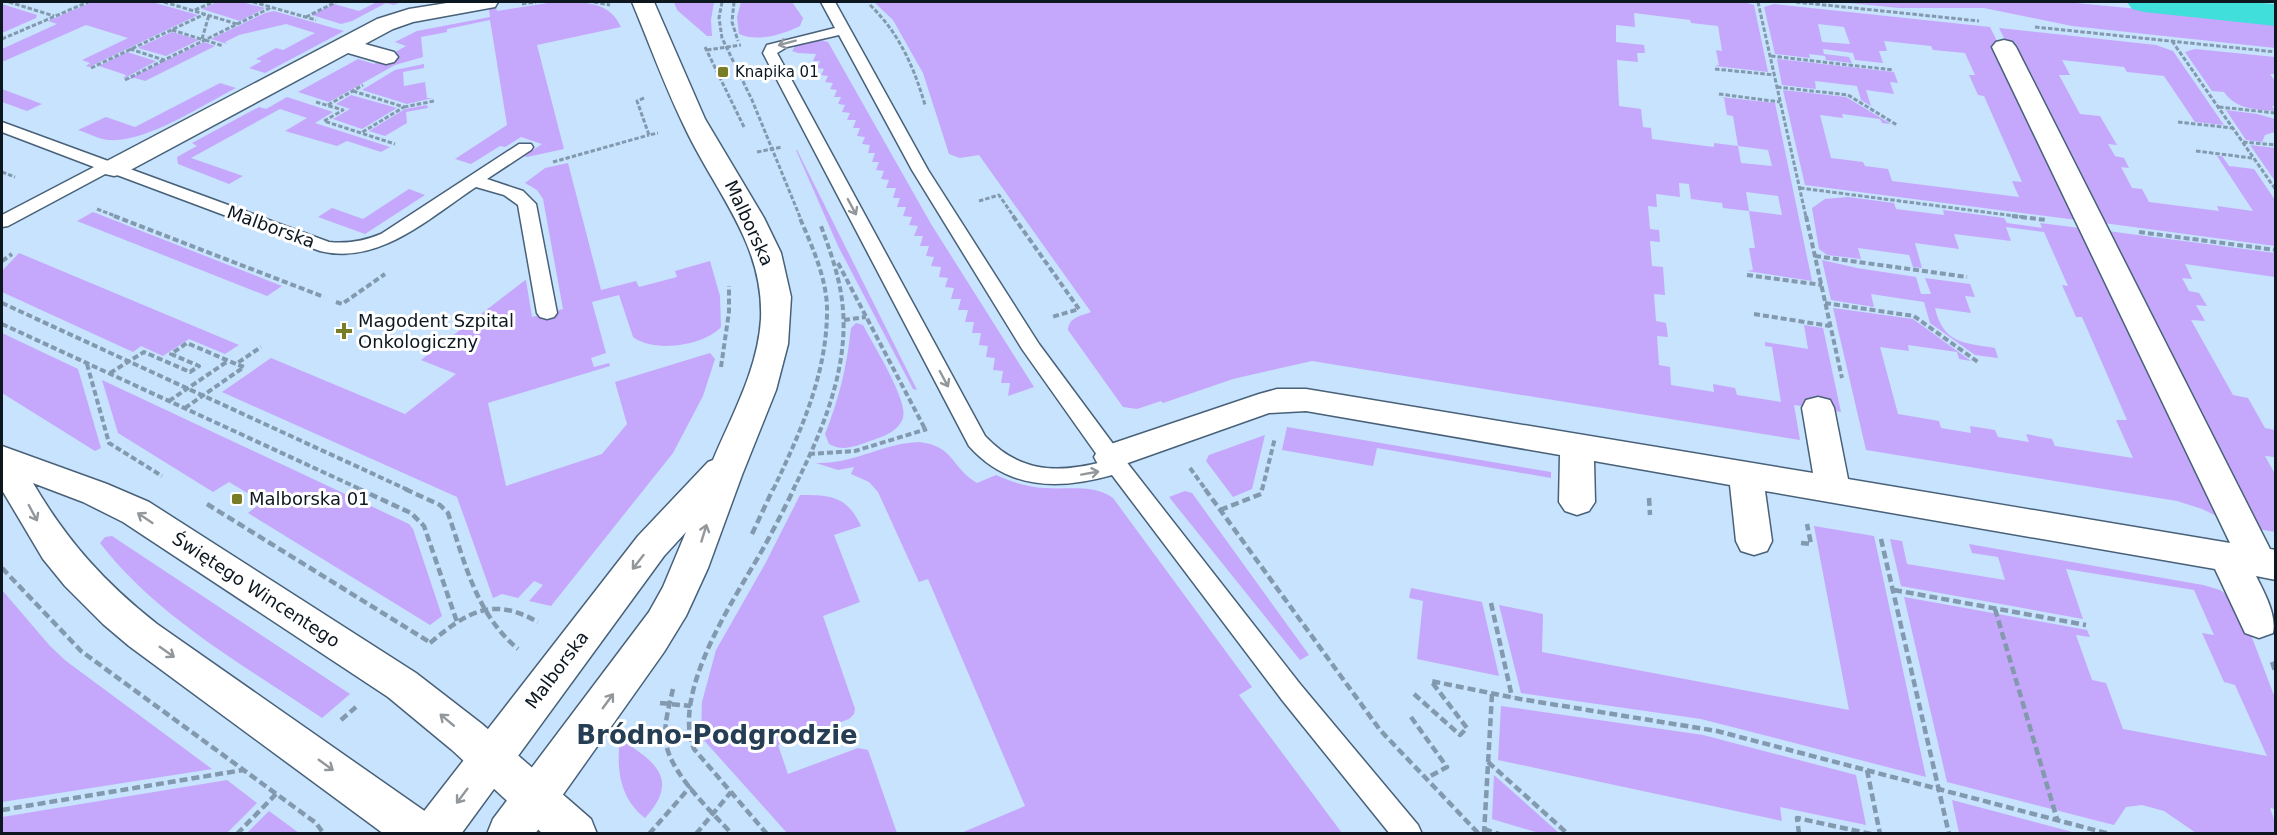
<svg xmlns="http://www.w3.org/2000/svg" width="2277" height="835" font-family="'DejaVu Sans',sans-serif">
	<rect width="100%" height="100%" fill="#c7e3fe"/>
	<!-- green -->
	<g fill="#c5a8fc" fill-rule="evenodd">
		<polygon points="92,2 152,2 198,15 89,67 86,66 90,63 82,60 128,38 86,25 2,62 2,49 57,24 48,21"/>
		<polygon points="218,2 242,2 265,8 240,21 202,9"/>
		<polygon points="377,2 401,2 394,5 386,3 352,21 341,24 312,15 334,4 359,11"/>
		<path d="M 554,2 C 582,2 609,0 621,27 L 537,45 L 564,149 L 527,157 L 524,156 L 542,144 L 521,137 L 505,147 L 500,146 L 471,164 L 455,159 L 507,125 L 490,20 L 447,29 L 447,32 L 421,37 L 423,57 L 395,65 L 329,102 L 298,92 L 358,59 L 374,64 L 406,46 L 395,42 L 417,31 L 490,17 L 489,9 L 466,12 L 496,6 L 497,11 Z"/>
		<polygon points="674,2 714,2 711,20 712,36 707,36 677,10"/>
		<path d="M 741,2 L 792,2 L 803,18 L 800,26 C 782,35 757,42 739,34 L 737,17 Z"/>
		<path d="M 874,2 L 1744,2 L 1754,5 L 1768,72 L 1715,66 L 1719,65 L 1716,50 L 1722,51 L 1718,26 L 1691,23 L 1690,20 L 1634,13 L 1635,27 L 1616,25 L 1616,42 L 1644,45 L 1645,53 L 1637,53 L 1638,62 L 1617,60 L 1619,106 L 1641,109 L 1643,127 L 1651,128 L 1652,139 L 1714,147 L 1714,143 L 1738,146 L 1733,116 L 1727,115 L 1724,98 L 1720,97 L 1775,103 L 1812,281 L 1747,271 L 1753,270 L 1749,248 L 1755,248 L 1749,211 L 1723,208 L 1722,203 L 1691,199 L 1689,184 L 1679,183 L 1680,197 L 1656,194 L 1657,207 L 1648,206 L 1650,229 L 1659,230 L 1660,242 L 1650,241 L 1652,266 L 1663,267 L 1665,295 L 1654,294 L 1656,321 L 1666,323 L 1668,337 L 1657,336 L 1659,365 L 1670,367 L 1671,385 L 1714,392 L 1713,384 L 1735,388 L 1737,395 L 1781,402 L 1772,347 L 1765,346 L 1765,342 L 1808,349 L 1804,325 L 1823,328 L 1841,412 L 1794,405 L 1800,440 L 1312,361 L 1233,379 L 1163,403 L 1161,401 L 1137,409 L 1123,407 L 1068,330 C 1069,317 1081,316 1091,312 L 979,155 L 960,158 L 949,154 L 923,73 L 893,20 ZM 1738,146 L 1768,150 L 1772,166 L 1741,163 ZM 1746,192 L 1778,196 L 1782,215 L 1749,211 Z"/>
		<polygon points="1839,2 2065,2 2275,22 2275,48 2072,26 1984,8 1899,8"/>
		<polygon points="2,4 37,15 36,18 2,33"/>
		<path d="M 1774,4 L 1990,27 L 2085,221 L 1805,185 L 1783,90 L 1846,97 L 1891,124 L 1882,123 L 1880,119 L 1842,114 L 1843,118 L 1820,115 L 1831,158 L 1863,162 L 1865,166 L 1888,169 L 1892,181 L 2019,197 L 2012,181 L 2022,182 L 1984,96 L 1978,95 L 1969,75 L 1975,75 L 1965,53 L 1933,50 L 1931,46 L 1884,41 L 1887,51 L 1879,51 L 1883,63 L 1855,60 L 1853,53 L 1823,49 L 1824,54 L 1849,57 L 1852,63 L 1826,60 L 1825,56 L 1809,54 L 1810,58 L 1775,54 L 1764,7 ZM 1818,24 L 1844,27 L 1850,44 L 1822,42 Z"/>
		<polygon points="274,11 344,31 265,73 249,68 262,61 256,59 276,48 283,50 315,33 286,24 239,35 225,42 227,44 211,39 265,13"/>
		<polygon points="1999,28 2156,45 2173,51 2224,125 2195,122 2164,76 2127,72 2124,67 2062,60 2070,75 2059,75 2080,114 2100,116 2117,145 2108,144 2115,156 2124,158 2129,168 2121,167 2132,188 2142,189 2149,202 2219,211 2217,206 2253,211 2217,156 2222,156 2229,166 2254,169 2275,200 2275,246 2096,222"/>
		<polygon points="172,32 199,40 166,56 138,48"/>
		<polygon points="821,40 828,42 931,224 1034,387 1008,396 1010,383 1001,383 1003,371 993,370 995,358 986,357 988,346 979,345 981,333 972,333 974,322 965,322 968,310 958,310 961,299 951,299 954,288 945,287 948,278 939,277 941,267 931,266 934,257 926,256 929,246 920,246 923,236 914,236 918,226 909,225 912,217 903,216 906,207 897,207 900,198 893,198 896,188 886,188 889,180 881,179 884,171 876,170 879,162 872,162 875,153 868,153 870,145 862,144 865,137 857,136 860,128 853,128 856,120 847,120 850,113 842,112 845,105 838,104 841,97 834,97 837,90 830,89 833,83 825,82 828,76 821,75 824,69 817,68 820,61 813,61 816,54 798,53 792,51 796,45"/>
		<polygon points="204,42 215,46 145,81 135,78 126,80"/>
		<path d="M 2195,49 L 2275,57 L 2275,74 L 2270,74 L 2275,81 L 2275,106 L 2272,106 L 2275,111 C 2255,109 2237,110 2224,92 L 2212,91 L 2185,52 Z"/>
		<polygon points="127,52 156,61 123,79 126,75 99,66"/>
		<polygon points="1777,59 1894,72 1898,83 1890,82 1894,94 1866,90 1871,106 1861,100 1857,86 1815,81 1816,89 1782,85"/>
		<polygon points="424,64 424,68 403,72 404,86 425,82 427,98 433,98 407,104 362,90 395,70"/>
		<path d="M 220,83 L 236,88 C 202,105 146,143 109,140 C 98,139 88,133 78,130 L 106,117 L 135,127 Z"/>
		<polygon points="2,89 42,104 27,111 2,102"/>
		<polygon points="351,95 397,108 362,129 333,119 350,109 336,104"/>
		<polygon points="287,97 333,112 315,123 390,147 381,152 347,141 337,146 285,131 307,118 280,109 191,158 243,176 229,184 178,164 177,157 197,146 192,143 259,107 266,109"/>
		<polygon points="427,105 428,108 406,112 407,123 385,136 369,131 405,109"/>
		<polygon points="2226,110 2257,114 2275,119 2275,132 2265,135 2262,142 2246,140"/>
		<polygon points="2250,145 2275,148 2275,181"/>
		<polygon points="796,150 797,150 917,390 913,389 838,246"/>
		<path d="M 568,163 L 601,290 L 636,281 L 639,287 L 677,277 L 675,271 L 710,261 L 720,296 L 721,327 C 704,346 654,353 633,337 L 619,295 L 592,302 L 606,353 L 591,358 L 594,367 L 609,363 L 610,366 L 488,403 L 506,486 L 602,454 L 627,424 L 615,382 L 710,353 L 715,359 L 703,396 L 673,453 L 551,606 L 529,601 L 543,585 L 534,581 L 518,598 L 502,594 L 493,598 L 457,497 L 222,392 L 271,358 L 405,414 L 456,374 L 421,360 L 524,281 L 526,280 L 532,317 L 563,309 L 543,199 L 537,190 L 525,183 L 545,168 Z"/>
		<polygon points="409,189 425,195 365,234 318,217 332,208 363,219"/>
		<polygon points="1848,197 1894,203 1896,209 1944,215 1943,210 2004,218 2007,223 2042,228 2040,223 2088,229 2229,522 2202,509 2177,501 1866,450 1833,308 1913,319 1971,361 1959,359 1957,352 1908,345 1909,351 1880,347 1898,414 1939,421 1941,428 1971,433 1970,426 1995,430 1998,437 2029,442 2026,434 2052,439 2055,446 2133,458 2116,420 2127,420 2082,317 2076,317 2062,285 2068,286 2044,232 2006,227 2011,241 1954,234 1959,249 1915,243 1922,268 1913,267 1909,255 1858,248 1861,259 1827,255 1819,249 1812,208 1825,199"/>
		<polygon points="93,212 282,286 267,296 77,221"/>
		<polygon points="2100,230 2275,253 2275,277 2185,264 2192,279 2182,278 2189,291 2199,293 2207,306 2196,305 2205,321 2191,320 2233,395 2248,398 2265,428 2275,430 2275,457 2265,456 2275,474 2275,532 2247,527"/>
		<polygon points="19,253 239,345 225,354 189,339 163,356 141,346 133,352 2,292 2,271"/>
		<path d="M 1822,260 L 1857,268 L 1916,277 L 1921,294 L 1931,294 L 1925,278 L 1970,284 L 1975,297 L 1965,296 L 1971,313 L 1935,308 C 1943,343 1963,343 1995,348 L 1998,358 L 1975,355 L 1930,323 L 1924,302 L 1871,294 L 1874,307 L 1831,300 Z"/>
		<path d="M 856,323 L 863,325 C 872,343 909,401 903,418 C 898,432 882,437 870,441 C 856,446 843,452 829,444 L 825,434 C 839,399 847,366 851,328 Z"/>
		<polygon points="2,333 78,369 101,448 95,451 2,393"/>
		<polygon points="102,380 409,524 413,529 442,616 430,625 248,513 262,502 229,482 213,492 118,433"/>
		<polygon points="1287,427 1551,472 1551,478 1377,448 1373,466 1282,450"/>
		<polygon points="1265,435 1252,489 1233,497 1206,461 1209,455"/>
		<path d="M 919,442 C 955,446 951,468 977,483 L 996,475 C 1011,482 1028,487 1045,488 C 1068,490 1093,484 1113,498 L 1252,687 L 1239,695 L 1342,833 L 961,833 L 1025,806 L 928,579 L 919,582 L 878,492 L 869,482 L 851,474 L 854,467 L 838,470 L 816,463 C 855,464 883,443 919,442 Z"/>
		<polygon points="1185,491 1192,493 1309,655 1300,660 1169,497"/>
		<path d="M 800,495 C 831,495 847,496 861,526 L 834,535 L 860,602 L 823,616 L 855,709 L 854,714 L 849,719 L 778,745 L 788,774 L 858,748 L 868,750 L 897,833 L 787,833 L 701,737 L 702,702 L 716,650 L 765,564 Z"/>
		<polygon points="1814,526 1874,536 1926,777 1701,719 1521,693 1499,605 1543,614 1542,652 1849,710"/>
		<path d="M 112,536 L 350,694 L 322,718 C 244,665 158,618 100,543 L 105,537 Z"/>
		<polygon points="1890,539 1902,541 1907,564 2005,580 1998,557 1972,553 1969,544 2203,585 2220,590 2233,599 2248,627 2275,698 2275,809 2270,808 2275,822 2275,833 2196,833 2164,811 2142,805 2126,807 2114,825 1947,782 1904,597 2087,630 2090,637 2076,635 2092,680 2106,683 2123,729 2267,756 2235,685 2224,682 2202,633 2214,635 2194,590 2066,569 2083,619 1901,586"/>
		<polygon points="1411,588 1482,602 1499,676 1417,659 1423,601 1409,598"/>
		<polygon points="2,590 50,646 66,661 212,769 2,802"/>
		<polygon points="1501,706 1703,735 1856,775 1866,825 1780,807 1782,821 1498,760"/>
		<path d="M 620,739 C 654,761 681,779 645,818 C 620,799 616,769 620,739 Z"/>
		<polygon points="1494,775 1559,833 1539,833 1492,819"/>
		<polygon points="227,780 257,803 227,833 2,833 2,817"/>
		<polygon points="1952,800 2076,833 1959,833"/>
		<polygon points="269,811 299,833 247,833"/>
	</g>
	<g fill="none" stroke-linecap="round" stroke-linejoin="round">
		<!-- canal -->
		<polygon fill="#40dfdb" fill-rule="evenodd" points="2127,2 2246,2 2276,4 2276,26 2144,12 2132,9"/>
		<!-- lane casing -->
		<g stroke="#486178" stroke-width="3">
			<g id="lane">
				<path d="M 821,2 L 835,2 L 928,170 L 1039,344 L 1125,460 L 1300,684 L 1418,825 L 1422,834 L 1390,834 L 1282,700 L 1112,475 C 1059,490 1008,490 969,446 L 763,53 L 767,45 L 835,28 ZM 839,35 L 912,170 L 1022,349 L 1102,462 C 1056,474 1019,472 985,436 L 777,53 L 787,47 Z"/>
				<path d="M 2,122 L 329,242 C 348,244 364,241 381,234 L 519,144 L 531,144 L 533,147 L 531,150 L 487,179 L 523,191 L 536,204 L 557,313 L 554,317 L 547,319 L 540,317 L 537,313 L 518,205 L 504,195 L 476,187 C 430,217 379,266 320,251 L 109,172 L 8,226 L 2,227 L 2,215 L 94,167 L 2,132 Z"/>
			</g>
		</g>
		<!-- street casing -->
		<g stroke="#486178" stroke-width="3">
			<g id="street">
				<polygon points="453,2 498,2 495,7 413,22 393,29 365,44 394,52 398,57 394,62 386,64 348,53 123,174 114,176 105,174 101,168 105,162 377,19 409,9"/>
				<path d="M 632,2 L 654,2 L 705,119 L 764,218 L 781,253 L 791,297 L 788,344 L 776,390 L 742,475 L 708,568 L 686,616 L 664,652 L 535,834 L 487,834 L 493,819 L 649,612 L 663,587 L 686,532 L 664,556 L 461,834 L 412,834 L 418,819 L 638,536 L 708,462 L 713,460 C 732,415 758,369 761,319 C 764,245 717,194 687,132 C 666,90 650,45 632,2 Z"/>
				<path d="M 2004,40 L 2012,42 L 2016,47 L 2270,549 L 2276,550 L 2276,580 L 2256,576 C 2264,592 2277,615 2273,633 L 2259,638 L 2245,633 L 2215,569 L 1765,491 L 1772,541 L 1767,551 L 1754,555 L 1741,551 L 1736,541 L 1730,485 L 1594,461 L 1595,502 L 1589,511 L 1577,515 L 1565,511 L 1559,502 L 1560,455 L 1306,411 L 1269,413 L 1111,469 L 1099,466 L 1094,457 L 1099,448 L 1259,394 L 1277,389 L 1306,389 L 1813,473 L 1802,408 L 1806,400 L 1818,397 L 1830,400 L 1834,408 L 1848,479 L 2230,543 L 1992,47 L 1996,42 Z"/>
			</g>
		</g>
		<!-- secondary casing -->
		<g stroke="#486178" stroke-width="3">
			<path id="secondary" d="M 2,446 L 107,484 L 149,502 L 416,673 L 482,724 L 591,819 L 597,834 L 543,834 L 452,750 L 388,697 L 123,522 L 83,502 L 33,483 C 67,541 104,582 157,624 L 436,819 L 442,834 L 384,834 L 129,646 L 103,624 L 65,586 L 43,559 L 2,490 Z"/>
		</g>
		<!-- path-far2 -->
		<g stroke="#8399ae" stroke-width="3" stroke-dasharray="4.5 2" stroke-linecap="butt">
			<polyline points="9,2 54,16"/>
			<polyline points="164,2 237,24"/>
			<polyline points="253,2 316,20"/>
			<polyline points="594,2 610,5"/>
			<polyline points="722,2 719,18 722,38 752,100 800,217"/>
			<polyline points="734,2 732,22 738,41"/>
			<polyline points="1758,2 1806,217"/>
			<polyline points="1796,2 1979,21"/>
			<polyline points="522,4 536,2"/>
			<path d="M 870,5 C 899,33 914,67 925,105"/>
			<polyline points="195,10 214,2"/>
			<polyline points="306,17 336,2"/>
			<polyline points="2035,27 2276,52"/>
			<polyline points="172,30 204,40"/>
			<polyline points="2,39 88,2"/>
			<polyline points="202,39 209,15"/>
			<polyline points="205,40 223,46"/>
			<polyline points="2172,41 2276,190"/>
			<polyline points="705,47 744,127"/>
			<polyline points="130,49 164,60 272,7"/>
			<polyline points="707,50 741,45"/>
			<polyline points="1771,56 1893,70"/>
			<polyline points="91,68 205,14"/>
			<polyline points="1715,69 1775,75"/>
			<polyline points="125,80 164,60"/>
			<polyline points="1777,87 1848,95 1897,125"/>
			<polyline points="353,91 404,107 361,133"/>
			<polyline points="1719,94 1780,102"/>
			<polyline points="644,98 637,101 649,135 658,133"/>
			<polyline points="316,102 343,110 324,121 395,144"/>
			<polyline points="328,105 363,85"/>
			<polyline points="404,107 434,101"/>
			<polyline points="2219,107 2276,113"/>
			<polyline points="2178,122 2232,128"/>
			<polyline points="2243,142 2276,145"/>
			<polyline points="2196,151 2252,158"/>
			<polyline points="757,152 782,147"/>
			<polyline points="553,162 649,135"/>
			<polyline points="2,172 15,177"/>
			<polyline points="1800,188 2023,217"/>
			<polyline points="979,201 999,195 1014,217"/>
			<polyline points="97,209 118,217"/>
		</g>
		<!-- path-far1 -->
		<g stroke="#8399ae" stroke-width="4" stroke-dasharray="6 3" stroke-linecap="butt">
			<polyline points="114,216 324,297"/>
			<polyline points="1013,216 1079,309 1052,317"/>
			<polyline points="1806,216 1842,378"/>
			<polyline points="2012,216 2046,220"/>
			<polyline points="2139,232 2276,250"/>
			<polyline points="1815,256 1967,277"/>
			<polyline points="2,261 12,254"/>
			<polyline points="838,263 925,429"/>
			<polyline points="1747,275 1822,285"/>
			<polyline points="336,302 342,304 385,274"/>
			<polyline points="2,303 408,490"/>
			<polyline points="1825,303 1914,316 1978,362"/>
			<polyline points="1754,314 1830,326"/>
			<polyline points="844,320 866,317"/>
			<polyline points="2,324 362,490"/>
			<polyline points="87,364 109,443 162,476"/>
			<polyline points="721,367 729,312 729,286"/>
			<polyline points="110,373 144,352 190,372 199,366 171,354 187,343 236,364 261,347"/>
			<polyline points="169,401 228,361"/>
			<polyline points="185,408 244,367 236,364"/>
			<polyline points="809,454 855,451 927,429"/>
			<polyline points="1190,468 1206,490"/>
			<path d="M 773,490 C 800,433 828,373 827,307 C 826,276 811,244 799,216"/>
			<path d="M 793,490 C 820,436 848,373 843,310 C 841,281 831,253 821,226"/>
			<polyline points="1262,490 1275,438"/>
		</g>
		<!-- path -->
		<g stroke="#8399ae" stroke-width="4.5" stroke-dasharray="8 4" stroke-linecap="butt">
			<polyline points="359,489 411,513 424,526 457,622"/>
			<path d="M 405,489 L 440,505 L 448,513 C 465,563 476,614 518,649"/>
			<polyline points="1205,489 1380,730 1479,834"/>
			<polyline points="1649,498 1650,515"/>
			<polyline points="207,504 431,643"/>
			<polyline points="1220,510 1261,494 1262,489"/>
			<polyline points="752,534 773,489"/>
			<polyline points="1881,539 1949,834"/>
			<polyline points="1801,543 1811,544 1807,524"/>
			<polyline points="2,568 81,651 316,823 324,834"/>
			<polyline points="1894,590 2086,625"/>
			<polyline points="1491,603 1512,697"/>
			<polyline points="1995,609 2057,819"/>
			<path d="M 430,643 C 467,612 492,596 538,622"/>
			<polyline points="2272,662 2276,674"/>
			<path d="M 673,689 C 669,706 663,727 666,744 C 672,775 711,811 732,834"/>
			<polyline points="1414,694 1460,735 1467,728 1431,681 1520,699 1717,731 2110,834"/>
			<polyline points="660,703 691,706"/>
			<polyline points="1411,717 1447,767 1425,779"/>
			<polyline points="341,720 356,707"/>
			<polyline points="640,733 666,734"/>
			<polyline points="1488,762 1568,834"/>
			<polyline points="1867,770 1880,834"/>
			<polyline points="2,810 243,770"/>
			<polyline points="1484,829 1499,834"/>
			<polyline points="237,834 276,794"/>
			<polyline points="649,834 691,786"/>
			<polyline points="696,834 731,792"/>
			<path d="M 767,834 L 694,749 C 671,693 733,601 760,554 C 772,533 783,511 794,489"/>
			<polyline points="1484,834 1492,694"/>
			<polyline points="1799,834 1797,818 1871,834"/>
		</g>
		<!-- lane -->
		<use href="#lane" fill="#fff" fill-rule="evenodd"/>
		<!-- street -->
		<use href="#street" fill="#fff" fill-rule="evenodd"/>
		<!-- secondary -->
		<use href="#secondary" fill="#fff" fill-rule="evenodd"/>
	</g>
	<!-- one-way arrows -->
	<defs><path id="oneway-shaft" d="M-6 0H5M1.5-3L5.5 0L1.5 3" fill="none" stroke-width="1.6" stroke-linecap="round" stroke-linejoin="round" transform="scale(1.5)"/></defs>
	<g stroke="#92979b">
		<use href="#oneway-shaft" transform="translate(787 43) rotate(165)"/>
		<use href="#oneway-shaft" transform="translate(852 207) rotate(62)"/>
		<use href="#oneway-shaft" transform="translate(944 379) rotate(62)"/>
		<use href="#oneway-shaft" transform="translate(1090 473) rotate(-10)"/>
		<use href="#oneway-shaft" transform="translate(33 513) rotate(62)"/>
		<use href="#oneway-shaft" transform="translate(145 518) rotate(-146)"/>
		<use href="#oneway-shaft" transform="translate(704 533) rotate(-73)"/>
		<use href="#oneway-shaft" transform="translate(638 562) rotate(128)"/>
		<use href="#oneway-shaft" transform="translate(167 652) rotate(35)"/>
		<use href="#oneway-shaft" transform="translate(608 701) rotate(-54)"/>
		<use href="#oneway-shaft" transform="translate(447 720) rotate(-140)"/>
		<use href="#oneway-shaft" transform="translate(326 765) rotate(36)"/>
		<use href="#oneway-shaft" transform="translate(462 796) rotate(127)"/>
	</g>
	<!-- markers -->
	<g fill="#787d26" stroke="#fff" stroke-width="2">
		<rect x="717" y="66" width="12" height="12" rx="3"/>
		<path d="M341 322h6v6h6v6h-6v6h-6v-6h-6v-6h6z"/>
		<rect x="231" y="493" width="12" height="12" rx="3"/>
	</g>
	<g text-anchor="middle" stroke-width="6" stroke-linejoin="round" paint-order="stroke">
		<!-- far-poi labels -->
		<g font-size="15" fill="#0c1720" stroke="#fff" text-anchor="start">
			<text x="735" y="77">Knapika 01</text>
		</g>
		<!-- street labels -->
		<g font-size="18" fill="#0c1720" stroke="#fff">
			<text transform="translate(749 223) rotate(65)" y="6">Malborska</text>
			<text transform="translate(271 227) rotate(20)" y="6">Malborska</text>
			<text transform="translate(256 590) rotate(33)" y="6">Świętego Wincentego</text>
			<text transform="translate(557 670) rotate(-53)" y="6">Malborska</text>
		</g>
		<!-- poi labels -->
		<g font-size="18" fill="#0c1720" stroke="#fff" text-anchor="start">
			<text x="358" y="327">Magodent Szpital<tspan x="358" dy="21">Onkologiczny</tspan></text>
			<text x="249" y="505">Malborska 01</text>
		</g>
		<!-- near-quarter labels -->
		<g font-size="26" font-weight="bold" fill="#263e54" stroke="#fff">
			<text x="717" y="744">Bródno-Podgrodzie</text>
		</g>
	</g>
	<!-- border -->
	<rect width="2277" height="835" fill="none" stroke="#0c1720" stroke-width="6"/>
</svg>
